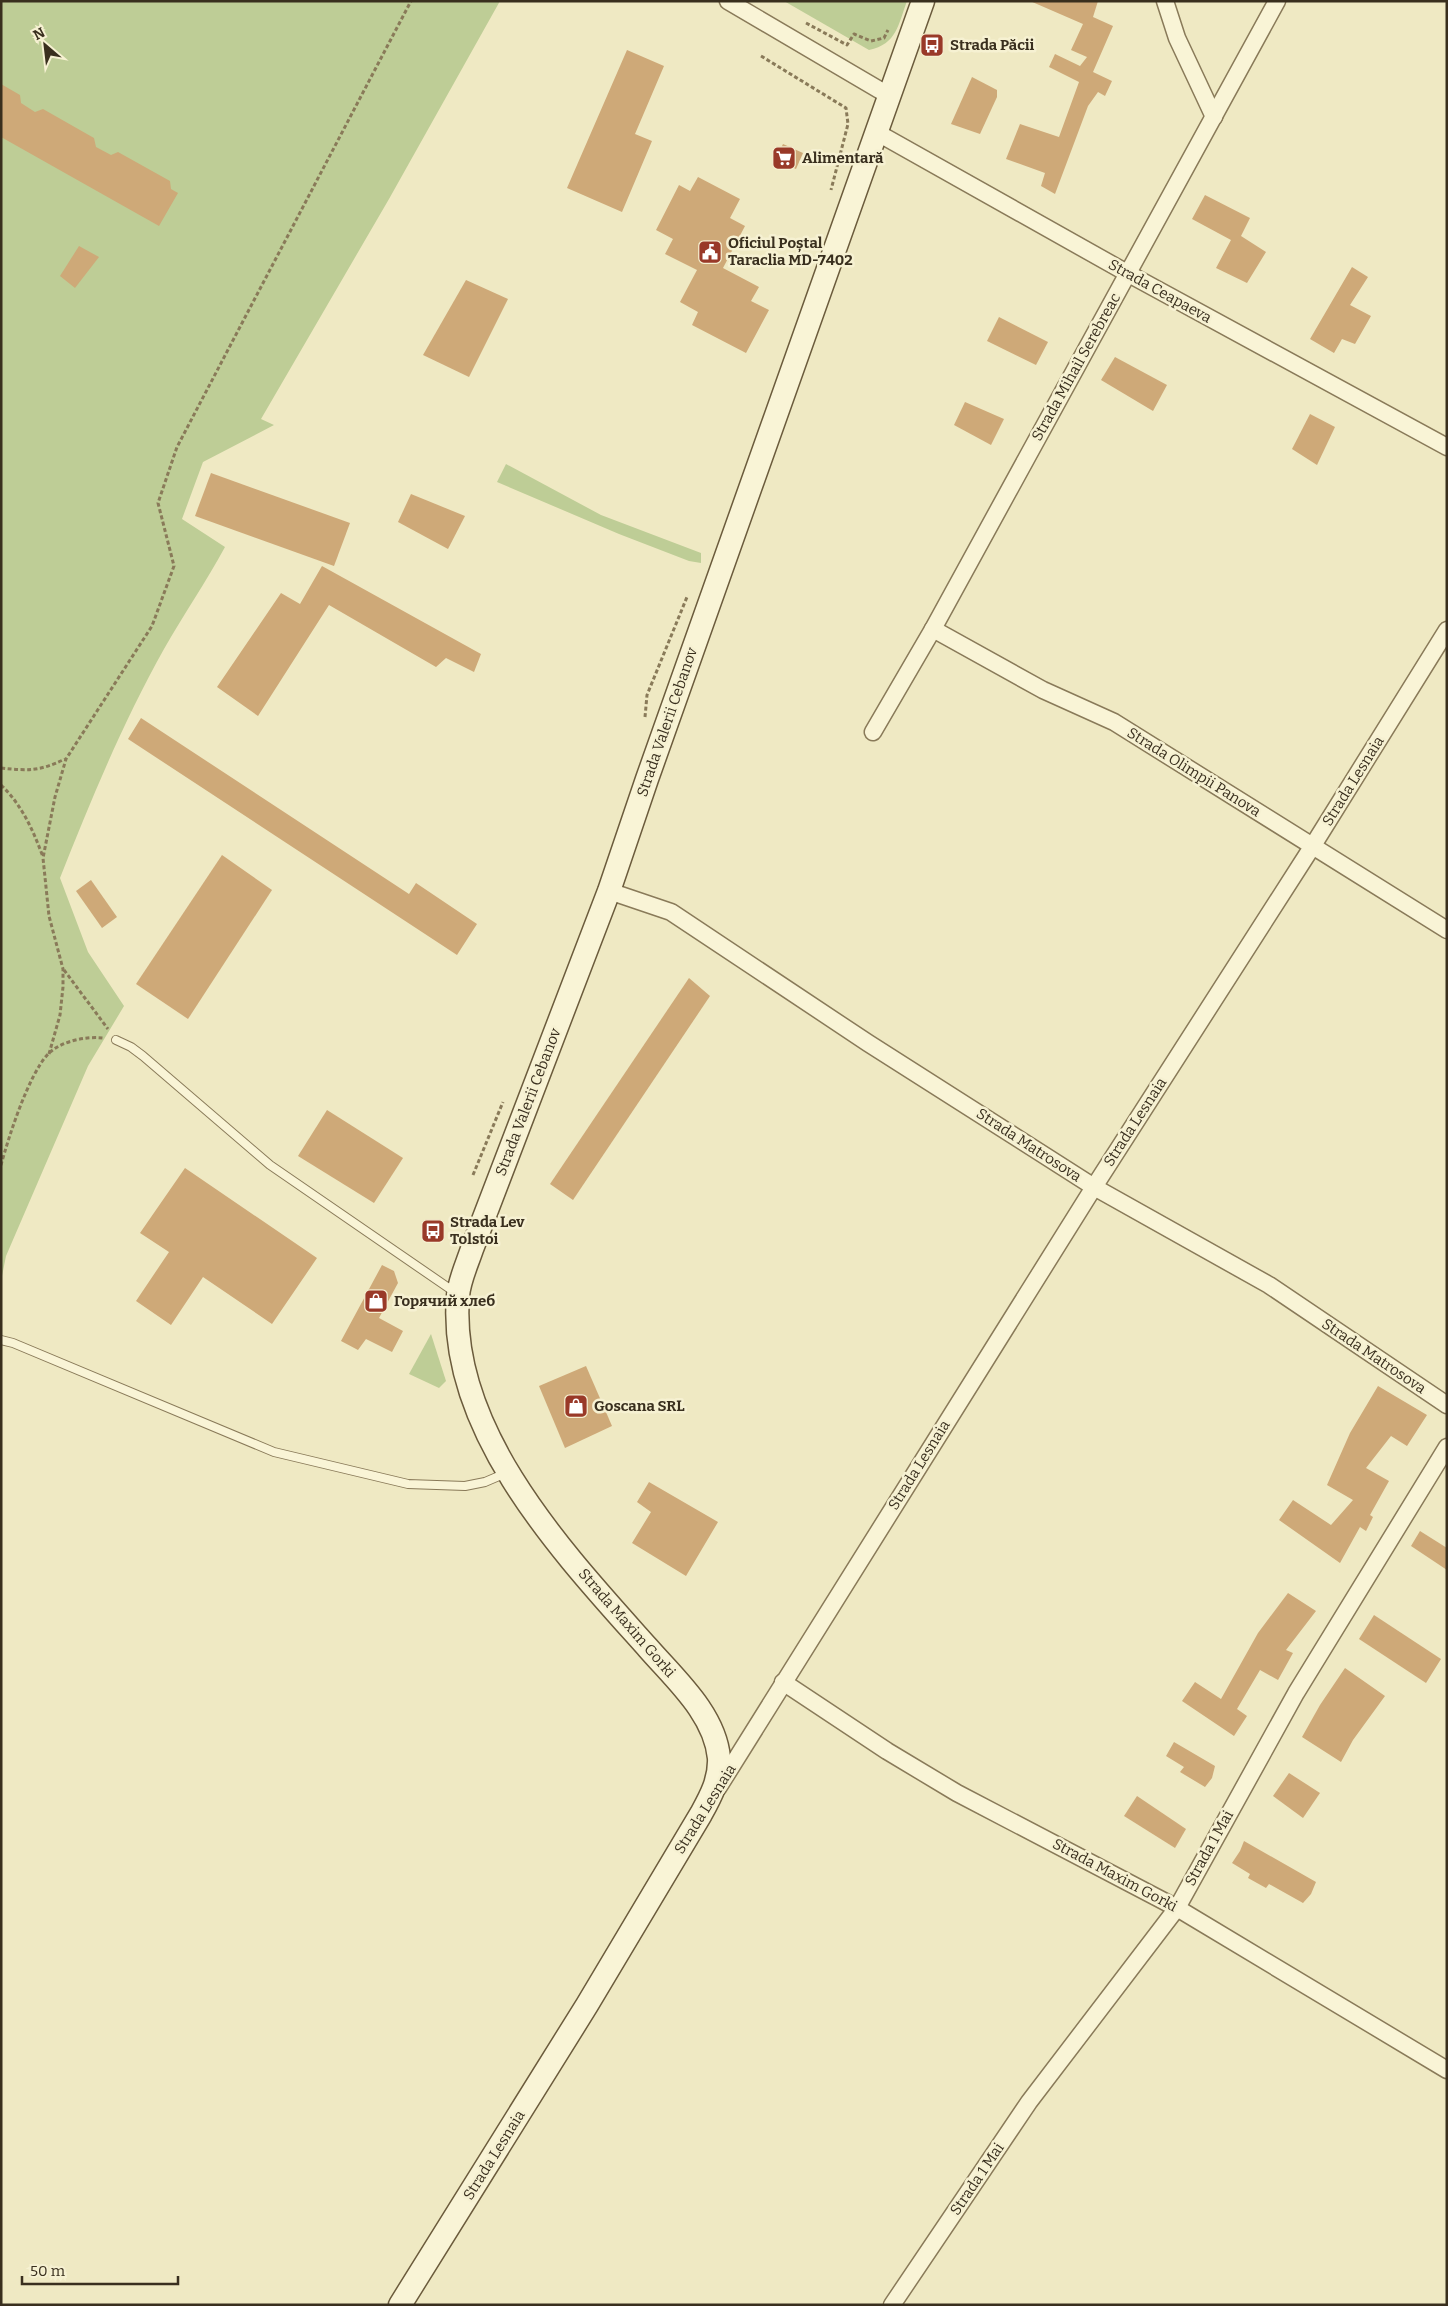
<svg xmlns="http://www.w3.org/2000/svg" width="1448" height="2306" font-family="Bitter,serif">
	<rect width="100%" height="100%" fill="#efe9c3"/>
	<!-- green -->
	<g fill="#becd96">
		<path d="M 1,1 L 500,1 L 389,199 L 261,419 L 274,425 L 203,462 L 182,519 L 225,547 C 206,582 184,614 164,649 C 123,722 91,800 60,878 L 88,952 L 124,1006 L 88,1066 L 6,1256 L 1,1281 Z"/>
		<path d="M 784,1 L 907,1 C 898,25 897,44 869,50 Z"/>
		<polygon points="506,464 601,515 701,553 701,563 689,561 619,534 497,482"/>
		<polygon points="431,1334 446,1381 439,1388 409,1374"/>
	</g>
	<!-- building -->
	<g fill="#cea978">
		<polygon points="1030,1 1098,1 1093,17 1113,26 1093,72 1112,81 1105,96 1098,92 1088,106 1055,194 1041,186 1045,173 1006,159 1020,124 1059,137 1079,82 1049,67 1055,54 1080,66 1087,57 1071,50 1083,24"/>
		<polygon points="627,50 664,66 635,134 652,141 622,212 567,188"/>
		<polygon points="972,77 997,90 997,97 980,134 951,124"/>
		<polygon points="1,84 20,95 21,103 35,112 43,109 94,138 96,147 111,155 118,152 170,181 171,189 178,193 159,226 1,137"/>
		<polygon points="783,144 803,153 796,169 775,160"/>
		<polygon points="698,177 740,199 730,218 745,226 723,268 759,287 751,301 769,310 746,353 692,325 698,312 680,302 697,270 665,254 673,239 656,230 679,185 690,191"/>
		<polygon points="1205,195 1250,218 1241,236 1266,252 1247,283 1216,268 1231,240 1192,219"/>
		<polygon points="79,246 99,257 75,288 60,276"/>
		<polygon points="1352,267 1368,277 1350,305 1371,316 1355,344 1342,339 1334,353 1310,339"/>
		<polygon points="466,280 508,299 469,377 423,355"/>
		<polygon points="999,317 1048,342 1036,365 987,341"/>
		<polygon points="1115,357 1167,385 1153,411 1101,380"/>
		<polygon points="965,402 1004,419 991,445 954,425"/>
		<polygon points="1310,414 1335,427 1317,465 1292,449"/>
		<polygon points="211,473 350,523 334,566 195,516"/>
		<polygon points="411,494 465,516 448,549 398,522"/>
		<polygon points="322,566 481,654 474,672 446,658 436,667 329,605 258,716 217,687 281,593 300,604"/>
		<polygon points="141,718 409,894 416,883 477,924 457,955 128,739"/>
		<polygon points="222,855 272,890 188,1019 136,984"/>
		<polygon points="91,880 117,917 102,928 76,891"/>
		<polygon points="689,978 710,996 573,1200 550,1184"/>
		<polygon points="327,1110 403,1158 374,1203 298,1156"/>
		<polygon points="185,1168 317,1258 272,1324 203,1277 171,1325 136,1301 169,1252 140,1233"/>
		<polygon points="382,1265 394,1271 398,1283 379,1318 403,1331 392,1352 366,1339 358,1350 341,1341"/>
		<polygon points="586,1366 612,1426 565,1448 539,1386"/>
		<polygon points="1378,1386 1427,1415 1407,1446 1391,1436 1366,1468 1389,1481 1370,1515 1373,1517 1366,1531 1360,1527 1340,1563 1279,1520 1293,1500 1331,1525 1353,1500 1327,1485 1350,1433"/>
		<polygon points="649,1482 718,1522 686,1576 632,1543 651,1512 637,1502"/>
		<polygon points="1420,1531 1447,1548 1447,1570 1411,1546"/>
		<polygon points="1288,1593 1316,1611 1286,1650 1293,1653 1278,1680 1260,1670 1237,1709 1247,1716 1234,1736 1182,1701 1195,1682 1221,1699 1258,1633"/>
		<polygon points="1374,1615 1441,1659 1426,1683 1359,1639"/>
		<polygon points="1345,1668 1385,1696 1353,1740 1341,1762 1302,1737 1320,1705"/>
		<polygon points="1174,1742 1215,1766 1212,1778 1205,1787 1180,1772 1184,1767 1166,1756"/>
		<polygon points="1289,1773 1320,1793 1303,1818 1273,1796"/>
		<polygon points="1137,1796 1186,1829 1175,1848 1124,1816"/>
		<polygon points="1244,1841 1316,1882 1311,1894 1303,1903 1269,1884 1266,1888 1248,1878 1250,1874 1232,1863 1240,1851"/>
	</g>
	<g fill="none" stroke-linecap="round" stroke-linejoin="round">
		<!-- lane casing -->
		<g stroke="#897a59" stroke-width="10">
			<g id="lane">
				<polyline points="116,1040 131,1047 143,1056 270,1165 456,1293"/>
				<polyline points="1,1340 13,1343 274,1452 408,1484 465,1486 485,1482 506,1473"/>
			</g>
		</g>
		<!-- street casing -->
		<g stroke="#897a59" stroke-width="19">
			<g id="street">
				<polyline points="728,1 888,95"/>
				<polyline points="1165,1 1177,38 1214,117"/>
				<polyline points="876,132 1127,273 1447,447"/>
				<polyline points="933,629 1043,690 1114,722 1447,930"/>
				<polyline points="873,732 933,629 1277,1"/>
				<polyline points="609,891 671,912 868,1043 1094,1187 1269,1285 1447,1405"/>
				<polyline points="783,1682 887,1751 957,1793 1177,1908 1447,2070"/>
				<polyline points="718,1788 1094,1187 1312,847 1447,630"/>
				<polyline points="892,2305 1029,2102 1177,1908 1296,1693 1447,1447"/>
			</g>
		</g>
		<!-- secondary casing -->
		<g stroke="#6b5b3c" stroke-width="25">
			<path id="secondary" d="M 400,2305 L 587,2005 L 701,1814 C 711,1796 720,1779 719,1758 C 715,1714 675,1679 648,1648 C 565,1555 447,1431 458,1296 C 459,1281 467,1264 472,1249 L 609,891 L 647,779 L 923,1"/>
		</g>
		<!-- path -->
		<g stroke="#897a59" stroke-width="3" stroke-dasharray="4 2.5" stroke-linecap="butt">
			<polyline points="806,23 847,45 854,34 871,41 884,38 888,30"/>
			<polyline points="761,56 846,108 848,124 831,190"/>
			<polyline points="645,717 647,695 687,597"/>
			<path d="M 1,768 C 29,771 40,771 65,759"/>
			<path d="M 1,785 C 22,805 33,830 43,857"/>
			<polyline points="64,970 108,1029"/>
			<polyline points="49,1054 60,1015 63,987 63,969 49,916 43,858 55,797 66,759 152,626 174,566 158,503 177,447 411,1"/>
			<path d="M 1,1165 C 9,1136 28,1076 48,1054 C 61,1041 86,1036 103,1038"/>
			<polyline points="473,1175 503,1102"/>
		</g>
		<!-- lane -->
		<use href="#lane" stroke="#f9f4d6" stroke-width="8"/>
		<!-- street -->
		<use href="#street" stroke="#f9f4d6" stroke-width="16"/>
		<!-- secondary -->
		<use href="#secondary" stroke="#f9f4d6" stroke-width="22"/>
	</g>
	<!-- icons -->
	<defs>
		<g id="bus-square" transform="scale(1.25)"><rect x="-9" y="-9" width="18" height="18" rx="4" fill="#993928" stroke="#f6f1d2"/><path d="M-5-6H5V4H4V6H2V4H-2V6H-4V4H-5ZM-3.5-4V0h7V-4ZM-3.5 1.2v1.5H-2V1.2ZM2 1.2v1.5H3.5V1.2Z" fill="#fff"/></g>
		<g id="supermarket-square" transform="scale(1.25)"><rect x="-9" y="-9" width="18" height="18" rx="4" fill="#993928" stroke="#f6f1d2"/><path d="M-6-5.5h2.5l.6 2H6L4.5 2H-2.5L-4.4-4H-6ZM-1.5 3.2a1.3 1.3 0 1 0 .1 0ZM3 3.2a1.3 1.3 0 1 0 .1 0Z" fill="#fff"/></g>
		<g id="civic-square" transform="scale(1.25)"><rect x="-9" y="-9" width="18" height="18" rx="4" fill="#993928" stroke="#f6f1d2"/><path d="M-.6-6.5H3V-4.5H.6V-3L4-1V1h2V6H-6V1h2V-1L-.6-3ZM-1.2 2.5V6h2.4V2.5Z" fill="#fff"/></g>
		<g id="shop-square" transform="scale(1.25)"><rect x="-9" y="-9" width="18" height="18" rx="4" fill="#993928" stroke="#f6f1d2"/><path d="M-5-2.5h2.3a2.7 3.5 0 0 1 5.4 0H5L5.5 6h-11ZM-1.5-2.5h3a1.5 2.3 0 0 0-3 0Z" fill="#fff"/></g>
	</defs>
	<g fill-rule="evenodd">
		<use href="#bus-square" x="932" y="45"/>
		<use href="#supermarket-square" x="784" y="158"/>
		<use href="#civic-square" x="710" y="252"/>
		<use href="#bus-square" x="433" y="1231"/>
		<use href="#shop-square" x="376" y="1301"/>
		<use href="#shop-square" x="576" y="1406"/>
	</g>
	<g text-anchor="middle" stroke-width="5" stroke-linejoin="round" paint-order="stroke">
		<!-- poi labels -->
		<g font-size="15" font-weight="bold" fill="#392f1e" stroke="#f6f1d2" text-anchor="start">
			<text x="950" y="50">Strada Păcii</text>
			<text x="802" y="163">Alimentară</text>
			<text x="728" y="248">Oficiul Poștal<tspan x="728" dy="17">Taraclia MD-7402</tspan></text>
			<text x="450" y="1227">Strada Lev<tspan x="450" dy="17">Tolstoi</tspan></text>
			<text x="394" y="1306">Горячий хлеб</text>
			<text x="594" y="1411">Goscana SRL</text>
		</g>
		<!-- street labels -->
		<g font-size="15" fill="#392f1e" stroke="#f6f1d2">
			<text transform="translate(1160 291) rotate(29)" y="5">Strada Ceapaeva</text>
			<text transform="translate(1076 367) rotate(-61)" y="5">Strada Mihail Serebreac</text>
			<text transform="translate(667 722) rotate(-71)" y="5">Strada Valerii Cebanov</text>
			<text transform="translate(1194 772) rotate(32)" y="5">Strada Olimpii Panova</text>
			<text transform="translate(1353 781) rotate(-58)" y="5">Strada Lesnaia</text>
			<text transform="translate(528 1102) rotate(-69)" y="5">Strada Valerii Cebanov</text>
			<text transform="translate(1135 1122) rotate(-57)" y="5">Strada Lesnaia</text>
			<text transform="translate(1029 1145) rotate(33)" y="5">Strada Matrosova</text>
			<text transform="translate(1374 1356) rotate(34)" y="5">Strada Matrosova</text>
			<text transform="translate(919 1465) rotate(-58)" y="5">Strada Lesnaia</text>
			<text transform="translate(627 1623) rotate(49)" y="5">Strada Maxim Gorki</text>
			<text transform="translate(705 1809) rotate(-58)" y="5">Strada Lesnaia</text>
			<text transform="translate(1209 1848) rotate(-61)" y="5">Strada 1 Mai</text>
			<text transform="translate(1115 1875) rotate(28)" y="5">Strada Maxim Gorki</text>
			<text transform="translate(494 2155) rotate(-58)" y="5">Strada Lesnaia</text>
			<text transform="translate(977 2179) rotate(-56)" y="5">Strada 1 Mai</text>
		</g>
	</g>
	<!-- border -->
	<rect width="1448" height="2306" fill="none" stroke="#392f1e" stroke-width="5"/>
	<!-- north arrow -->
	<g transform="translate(45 45) rotate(332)" stroke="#f6f1d2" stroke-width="4" paint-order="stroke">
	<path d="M0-4L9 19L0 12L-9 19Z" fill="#392f1e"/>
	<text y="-8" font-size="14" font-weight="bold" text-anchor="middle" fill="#392f1e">N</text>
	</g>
	<!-- scale -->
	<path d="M22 2276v8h156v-8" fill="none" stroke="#392f1e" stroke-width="2.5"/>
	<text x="30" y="2276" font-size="15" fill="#392f1e" stroke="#f6f1d2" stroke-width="4" paint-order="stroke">50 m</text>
</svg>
